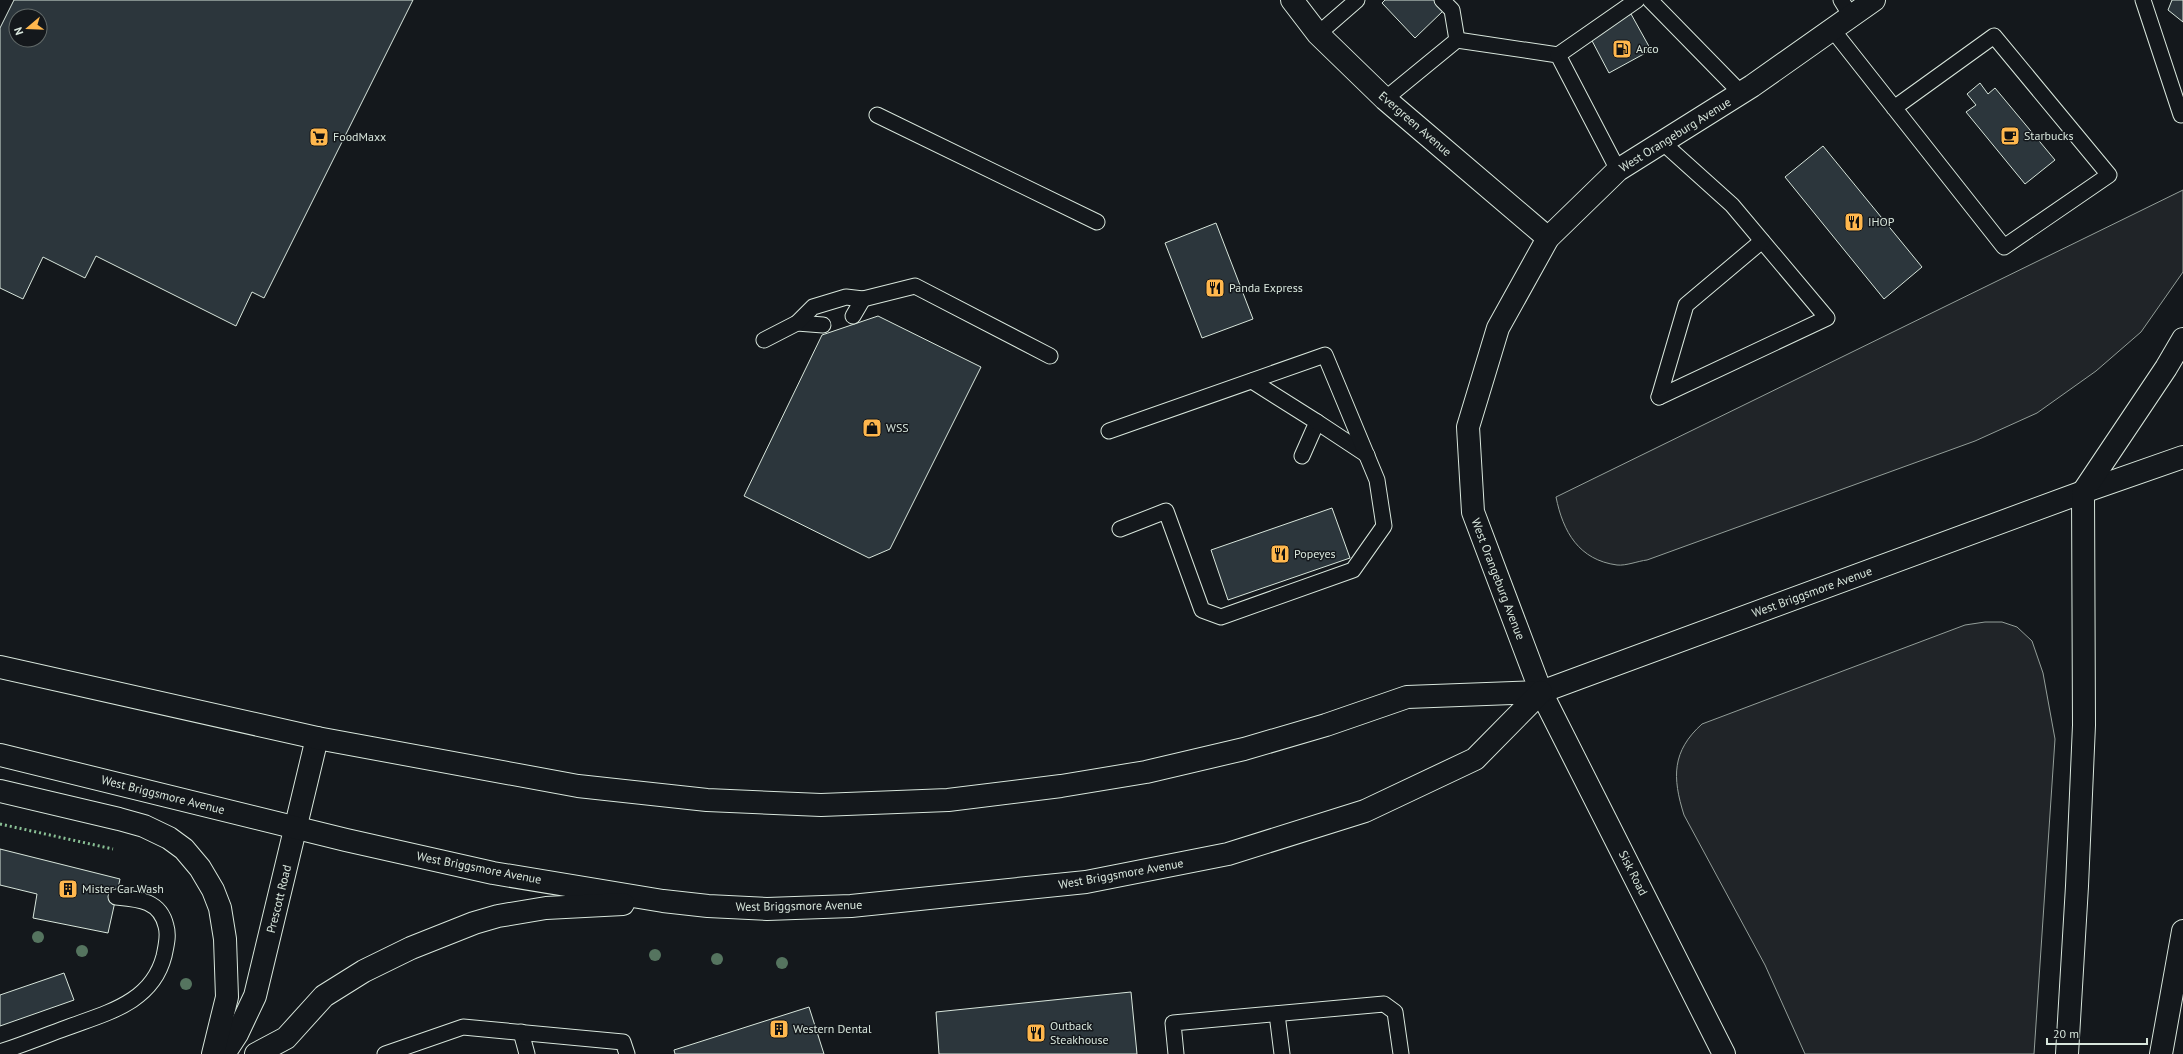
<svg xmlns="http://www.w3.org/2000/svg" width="2183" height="1054" font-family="'PT Sans',sans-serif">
	<rect width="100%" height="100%" fill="#14181c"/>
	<!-- green -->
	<g fill="#202428" stroke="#939e99">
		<path d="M 2183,190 L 2183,272 L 2141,332 L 2096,371 L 2037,413 L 1975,441 L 1647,560 C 1638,561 1626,566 1617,565 C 1579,560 1563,532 1556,497 Z"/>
		<path d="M 1985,622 L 2002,622 L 2017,627 L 2032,641 L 2043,673 L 2055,739 L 2034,1054 L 1805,1054 L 1765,965 L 1684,815 C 1672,777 1672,751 1702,724 L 1965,625 Z"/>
	</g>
	<!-- building -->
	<g fill="#2c363c" stroke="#d8e6dc" fill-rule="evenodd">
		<path d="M 14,0 L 413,0 L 264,298 L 252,292 L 236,326 L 96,256 L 85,278 L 43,257 L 23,299 L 0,288 L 0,28 ZM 16,16 L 40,16 L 40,40 L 16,40 Z"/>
		<polygon points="1385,0 1434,0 1444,10 1415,38 1382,3"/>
		<polygon points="2172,0 2183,0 2183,22 2168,10"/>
		<polygon points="1631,14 1651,50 1609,73 1590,37"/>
		<polygon points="1980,83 1988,94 1995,88 2055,160 2025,184 1966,112 1976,105 1967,94"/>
		<polygon points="1823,146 1922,267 1884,299 1785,177"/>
		<polygon points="1216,223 1253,319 1202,338 1165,243"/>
		<polygon points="878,316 981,367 890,549 869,558 744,496 822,335"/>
		<polygon points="1332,508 1350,558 1228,600 1211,550"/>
		<polygon points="0,849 120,879 108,933 33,918 37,894 0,885"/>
		<polygon points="64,973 74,1000 0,1026 0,995"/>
		<polygon points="1131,992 1137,1054 939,1054 936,1012"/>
		<polygon points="809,1007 824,1054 675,1054 674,1050"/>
	</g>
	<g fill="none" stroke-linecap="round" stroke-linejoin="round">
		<!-- service casing -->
		<g stroke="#d8e6dc" stroke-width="17">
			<g id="service">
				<polyline points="1650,0 1741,93"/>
				<polyline points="1841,0 1851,16"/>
				<polyline points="2143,0 2181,115"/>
				<polyline points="1832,29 2004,247 2109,175 1994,36 1894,108"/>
				<polyline points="1318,34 1357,0"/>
				<polyline points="1457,40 1558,55 1618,170"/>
				<polyline points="1558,55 1637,0"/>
				<polyline points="1385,99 1457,40 1452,10 1442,0"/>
				<polyline points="877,115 1097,222"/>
				<polyline points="853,316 863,299"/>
				<polyline points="797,323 823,325"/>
				<polyline points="764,340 797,323 813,307 846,297 863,299 915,286 1050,356"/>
				<polyline points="1252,381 1317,422 1302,456"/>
				<polyline points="1659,397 1827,318 1732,205 1662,142"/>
				<polyline points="1659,397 1686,305 1762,241"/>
				<polyline points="1317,422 1367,455"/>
				<polyline points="1109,431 1325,355 1377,480 1384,526 1353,570 1221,617 1202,610 1166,511 1120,529"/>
				<polyline points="1277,1014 1282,1054"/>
				<polyline points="521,1032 527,1054"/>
				<path d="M 0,1052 C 22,1045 44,1036 66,1028 C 106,1013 152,1003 164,956 C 166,946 169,936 166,926 C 160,900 138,899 116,897"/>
				<polyline points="385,1054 463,1027 623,1042 627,1054"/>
				<polyline points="1176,1054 1173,1023 1384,1004 1395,1012 1401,1054"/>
			</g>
		</g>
		<!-- minor casing -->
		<g stroke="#d8e6dc" stroke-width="24">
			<polyline id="minor" points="1292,0 1318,34 1385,99 1548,238"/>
		</g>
		<!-- tertiary casing -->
		<g stroke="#d8e6dc" stroke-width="24">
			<polyline id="tertiary" points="1541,692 1473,512 1468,427 1498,328 1548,238 1618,170 1752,86 1874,0"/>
		</g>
		<!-- secondary casing -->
		<g stroke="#d8e6dc" stroke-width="24">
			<g id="secondary">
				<polyline points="1541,692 1724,1054"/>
				<polyline points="224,1054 237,1034 255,996 317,738"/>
			</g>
		</g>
		<!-- primary casing -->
		<g stroke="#d8e6dc" stroke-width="24">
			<g id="primary">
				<polyline points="0,667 317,738 578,786 707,800 821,805 948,800 1061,786 1146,772 1244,749 1326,725 1407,697 1541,692 2083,492 2183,457"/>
				<polyline points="0,755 346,840 493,873 663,901 708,906 767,909 851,906 1086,882 1228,854 1365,811 1475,759 1541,692"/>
				<polyline points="0,791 119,819 144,826 169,838 184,849 200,868 213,890 220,908 225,939 227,997 213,1054"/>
				<polyline points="256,1054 286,1038 324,996 364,971 411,948 474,923 498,916 546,908 623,904"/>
			</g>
		</g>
		<!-- motorway casing -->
		<g stroke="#d8e6dc" stroke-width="24">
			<g id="motorway">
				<polyline points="2067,1054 2077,886 2084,725 2083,492 2166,368 2183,339"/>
				<polyline points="2161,1054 2183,931"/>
			</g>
		</g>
		<!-- service -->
		<use href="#service" stroke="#14181c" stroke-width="15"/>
		<!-- minor -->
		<use href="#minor" stroke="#14181c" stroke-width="22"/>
		<!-- tertiary -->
		<use href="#tertiary" stroke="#14181c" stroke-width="22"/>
		<!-- secondary -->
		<use href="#secondary" stroke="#14181c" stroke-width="22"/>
		<!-- primary -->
		<use href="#primary" stroke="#14181c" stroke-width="22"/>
		<!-- motorway -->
		<use href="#motorway" stroke="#14181c" stroke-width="22"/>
		<!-- hedge -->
		<polyline stroke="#8ac095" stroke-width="3" stroke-dasharray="2 3" stroke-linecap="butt" points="0,824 113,849"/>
	</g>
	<!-- trees -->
	<g fill="#55745f">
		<circle cx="38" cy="937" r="6"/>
		<circle cx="82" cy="951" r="6"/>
		<circle cx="655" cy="955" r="6"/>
		<circle cx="717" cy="959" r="6"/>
		<circle cx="782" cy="963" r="6"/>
		<circle cx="186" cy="984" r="6"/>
	</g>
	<!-- icons -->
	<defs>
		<g id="fuel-square" transform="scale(1)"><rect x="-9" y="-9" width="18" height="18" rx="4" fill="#ffb74d" stroke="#14181c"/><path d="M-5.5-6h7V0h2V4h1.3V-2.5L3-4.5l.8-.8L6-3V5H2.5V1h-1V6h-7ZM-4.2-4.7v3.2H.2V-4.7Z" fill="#111"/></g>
		<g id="cafe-square" transform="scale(1)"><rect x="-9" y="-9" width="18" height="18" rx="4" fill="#ffb74d" stroke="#14181c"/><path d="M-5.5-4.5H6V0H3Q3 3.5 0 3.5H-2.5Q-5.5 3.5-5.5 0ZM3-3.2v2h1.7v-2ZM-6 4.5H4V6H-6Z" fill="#111"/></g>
		<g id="supermarket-square" transform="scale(1)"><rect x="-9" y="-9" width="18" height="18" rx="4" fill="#ffb74d" stroke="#14181c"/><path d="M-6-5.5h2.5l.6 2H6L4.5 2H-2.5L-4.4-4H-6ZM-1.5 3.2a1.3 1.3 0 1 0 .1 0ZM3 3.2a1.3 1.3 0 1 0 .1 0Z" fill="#111"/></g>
		<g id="restaurant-square" transform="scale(1)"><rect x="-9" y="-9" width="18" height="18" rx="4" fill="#ffb74d" stroke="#14181c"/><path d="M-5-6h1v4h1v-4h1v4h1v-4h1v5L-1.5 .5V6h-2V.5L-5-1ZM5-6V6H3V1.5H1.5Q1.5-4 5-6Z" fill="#111"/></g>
		<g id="shop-square" transform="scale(1)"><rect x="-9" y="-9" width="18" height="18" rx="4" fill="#ffb74d" stroke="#14181c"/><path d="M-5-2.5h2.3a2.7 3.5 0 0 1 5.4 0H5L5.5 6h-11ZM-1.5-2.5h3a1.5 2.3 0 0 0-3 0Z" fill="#111"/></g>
		<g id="building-square" transform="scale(1)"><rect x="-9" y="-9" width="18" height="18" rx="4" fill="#ffb74d" stroke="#14181c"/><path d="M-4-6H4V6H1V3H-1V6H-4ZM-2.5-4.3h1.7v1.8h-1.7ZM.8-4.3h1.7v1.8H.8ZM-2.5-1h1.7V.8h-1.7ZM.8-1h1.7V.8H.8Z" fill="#111"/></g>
	</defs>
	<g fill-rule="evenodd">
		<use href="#fuel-square" x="1622" y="49"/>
		<use href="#cafe-square" x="2010" y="136"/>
		<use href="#supermarket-square" x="319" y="137"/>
		<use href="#restaurant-square" x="1854" y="222"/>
		<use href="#restaurant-square" x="1215" y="288"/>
		<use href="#shop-square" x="872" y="428"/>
		<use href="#restaurant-square" x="1280" y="554"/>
		<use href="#building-square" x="68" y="889"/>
		<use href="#building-square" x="779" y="1029"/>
		<use href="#restaurant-square" x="1036" y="1033"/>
	</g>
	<g text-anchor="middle" stroke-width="3" stroke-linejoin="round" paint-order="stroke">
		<!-- poi labels -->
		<g font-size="12" fill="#d8e6dc" stroke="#14181c" text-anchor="start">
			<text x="1636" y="53">Arco</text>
			<text x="2024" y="140">Starbucks</text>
			<text x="333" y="141">FoodMaxx</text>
			<text x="1868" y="226">IHOP</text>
			<text x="1229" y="292">Panda Express</text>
			<text x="886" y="432">WSS</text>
			<text x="1294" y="558">Popeyes</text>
			<text x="82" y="893">Mister Car Wash</text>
			<text x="1050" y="1030">Outback<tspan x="1050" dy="14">Steakhouse</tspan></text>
			<text x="793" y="1033">Western Dental</text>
		</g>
		<!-- street labels -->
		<g font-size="12" fill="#d8e6dc" stroke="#14181c">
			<text transform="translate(1415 124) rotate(41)" y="4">Evergreen Avenue</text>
			<text transform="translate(1675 135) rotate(-32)" y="4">West Orangeburg Avenue</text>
			<text transform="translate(1498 579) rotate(69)" y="4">West Orangeburg Avenue</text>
			<text transform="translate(1812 592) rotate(-20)" y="4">West Briggsmore Avenue</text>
			<text transform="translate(163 795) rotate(14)" y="4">West Briggsmore Avenue</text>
			<text transform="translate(479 868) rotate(11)" y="4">West Briggsmore Avenue</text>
			<text transform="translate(1633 873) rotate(63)" y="4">Sisk Road</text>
			<text transform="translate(1121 874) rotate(-10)" y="4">West Briggsmore Avenue</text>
			<text transform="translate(279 899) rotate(-76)" y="4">Prescott Road</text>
			<text transform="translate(799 906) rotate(-1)" y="4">West Briggsmore Avenue</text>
		</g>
	</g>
	<!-- north arrow -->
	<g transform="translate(28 28) rotate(251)"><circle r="19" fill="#14181c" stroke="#626a69"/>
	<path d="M0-3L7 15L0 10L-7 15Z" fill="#ffb74d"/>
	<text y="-6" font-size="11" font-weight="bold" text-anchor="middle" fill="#d8e6dc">N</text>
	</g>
	<!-- scale -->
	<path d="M2047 1038v6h100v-6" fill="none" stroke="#d8e6dc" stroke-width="2"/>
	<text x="2053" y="1038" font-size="12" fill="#d8e6dc" stroke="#14181c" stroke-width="3" paint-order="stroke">20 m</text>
</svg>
